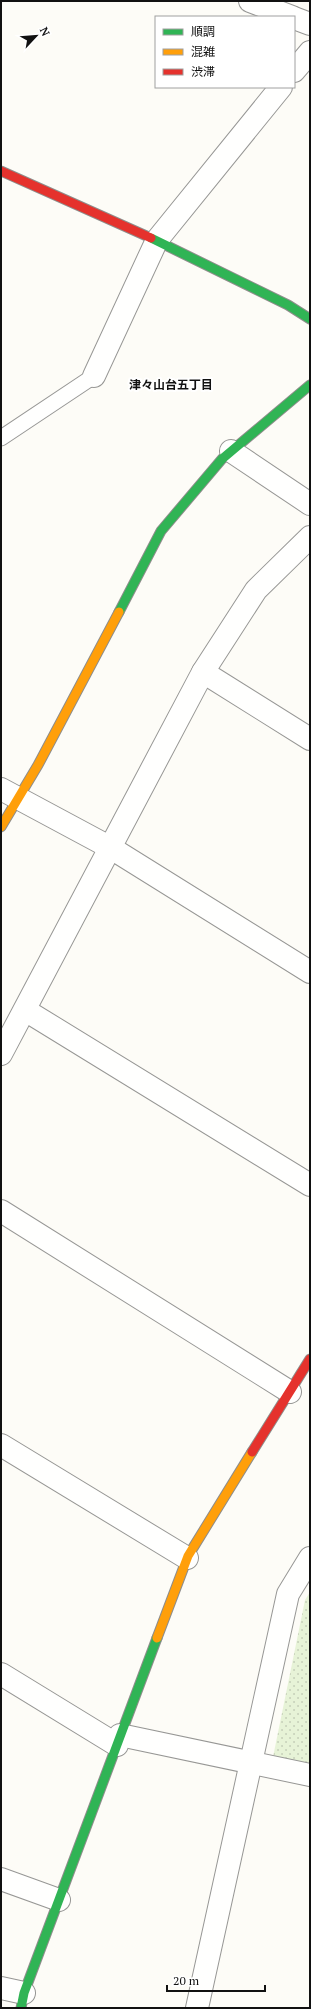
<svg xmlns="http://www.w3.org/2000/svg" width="311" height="2009" font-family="'PT Serif','Noto Sans JP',serif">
	<defs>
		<pattern id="park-dots" width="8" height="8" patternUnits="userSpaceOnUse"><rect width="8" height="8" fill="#e7f3d7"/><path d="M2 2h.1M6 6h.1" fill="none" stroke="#c5cfb8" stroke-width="1.8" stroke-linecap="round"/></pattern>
	</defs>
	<rect width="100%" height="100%" fill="#fdfcf7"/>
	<!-- park -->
	<polygon fill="url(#park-dots)" points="310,1592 310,1765 273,1757 305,1600"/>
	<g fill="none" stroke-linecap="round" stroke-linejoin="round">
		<!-- lane casing -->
		<g stroke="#979795" stroke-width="17">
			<polyline id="lane" points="1,438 94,376"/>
		</g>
		<!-- street casing -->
		<g stroke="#979795" stroke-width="24">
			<g id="street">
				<polyline points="250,1 292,17"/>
				<polyline points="294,18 310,24"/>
				<polyline points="294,71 310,52"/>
				<polyline points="94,376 157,240 281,87"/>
				<polyline points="231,451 310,504"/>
				<polyline points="203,672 310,739"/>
				<polyline points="1,789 111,848 310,972"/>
				<polyline points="25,1010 310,1185"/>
				<polyline points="1,1054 203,672 256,590 310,537"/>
				<polyline points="1,1211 290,1392"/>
				<polyline points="1,1445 187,1558"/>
				<polyline points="1,1674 117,1745"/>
				<polyline points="120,1735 310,1775"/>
				<polyline points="1,1879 59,1900"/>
				<polyline points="1,1988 24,1993"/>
				<polyline points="197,2008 288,1594 310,1558"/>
			</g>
		</g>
		<!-- fast casing -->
		<g stroke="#8e8d8b" stroke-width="11">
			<g id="fast">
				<polyline points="151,238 288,305 310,319"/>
				<polyline points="119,612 161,531 222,459 310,385"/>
				<polyline points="21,2008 24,1993 157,1638"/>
			</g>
		</g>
		<!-- slow casing -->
		<g stroke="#8e8d8b" stroke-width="11">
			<g id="slow">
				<polyline points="1,827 38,765 119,612"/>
				<polyline points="157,1638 188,1556 252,1452"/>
			</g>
		</g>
		<!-- jam casing -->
		<g stroke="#8e8d8b" stroke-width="11">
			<g id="jam">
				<polyline points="1,171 151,238"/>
				<polyline points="252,1452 310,1359"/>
			</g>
		</g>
		<!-- lane -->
		<use href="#lane" stroke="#fffffe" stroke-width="15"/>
		<!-- street -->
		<use href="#street" stroke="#fffffe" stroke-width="22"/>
		<!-- fast -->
		<use href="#fast" stroke="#30b455" stroke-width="9"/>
		<!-- slow -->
		<use href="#slow" stroke="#ff9f0a" stroke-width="9"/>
		<!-- jam -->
		<use href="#jam" stroke="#e5322d" stroke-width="9"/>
	</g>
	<g text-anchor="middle" stroke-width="4" stroke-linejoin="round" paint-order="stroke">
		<!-- neighbourhood labels -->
		<g font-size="12" font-weight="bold" fill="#111" stroke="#fff">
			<text x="171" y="389">津々山台五丁目</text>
		</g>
	</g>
	<!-- border -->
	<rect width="311" height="2009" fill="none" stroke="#111111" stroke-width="4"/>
	<!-- legend -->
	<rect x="155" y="16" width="140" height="72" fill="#ffffff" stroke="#a0a0a0"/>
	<rect x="163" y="29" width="20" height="6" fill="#30b455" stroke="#a0a0a0"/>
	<text x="191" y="36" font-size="12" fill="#111111">順調</text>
	<rect x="163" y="49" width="20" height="6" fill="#ff9f0a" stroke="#a0a0a0"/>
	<text x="191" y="56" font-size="12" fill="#111111">混雑</text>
	<rect x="163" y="69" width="20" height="6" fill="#e5322d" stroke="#a0a0a0"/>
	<text x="191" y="76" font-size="12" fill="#111111">渋滞</text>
	<!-- north arrow -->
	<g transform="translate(36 36) rotate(64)" stroke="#ffffff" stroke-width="3" paint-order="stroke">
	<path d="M0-3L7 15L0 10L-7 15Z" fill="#111111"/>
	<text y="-6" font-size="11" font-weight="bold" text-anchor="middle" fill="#111111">N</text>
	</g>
	<!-- scale -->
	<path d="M167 1985v6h98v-6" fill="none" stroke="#111111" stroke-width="2"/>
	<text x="173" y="1985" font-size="12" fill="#111111" stroke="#ffffff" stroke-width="3" paint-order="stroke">20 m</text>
</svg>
